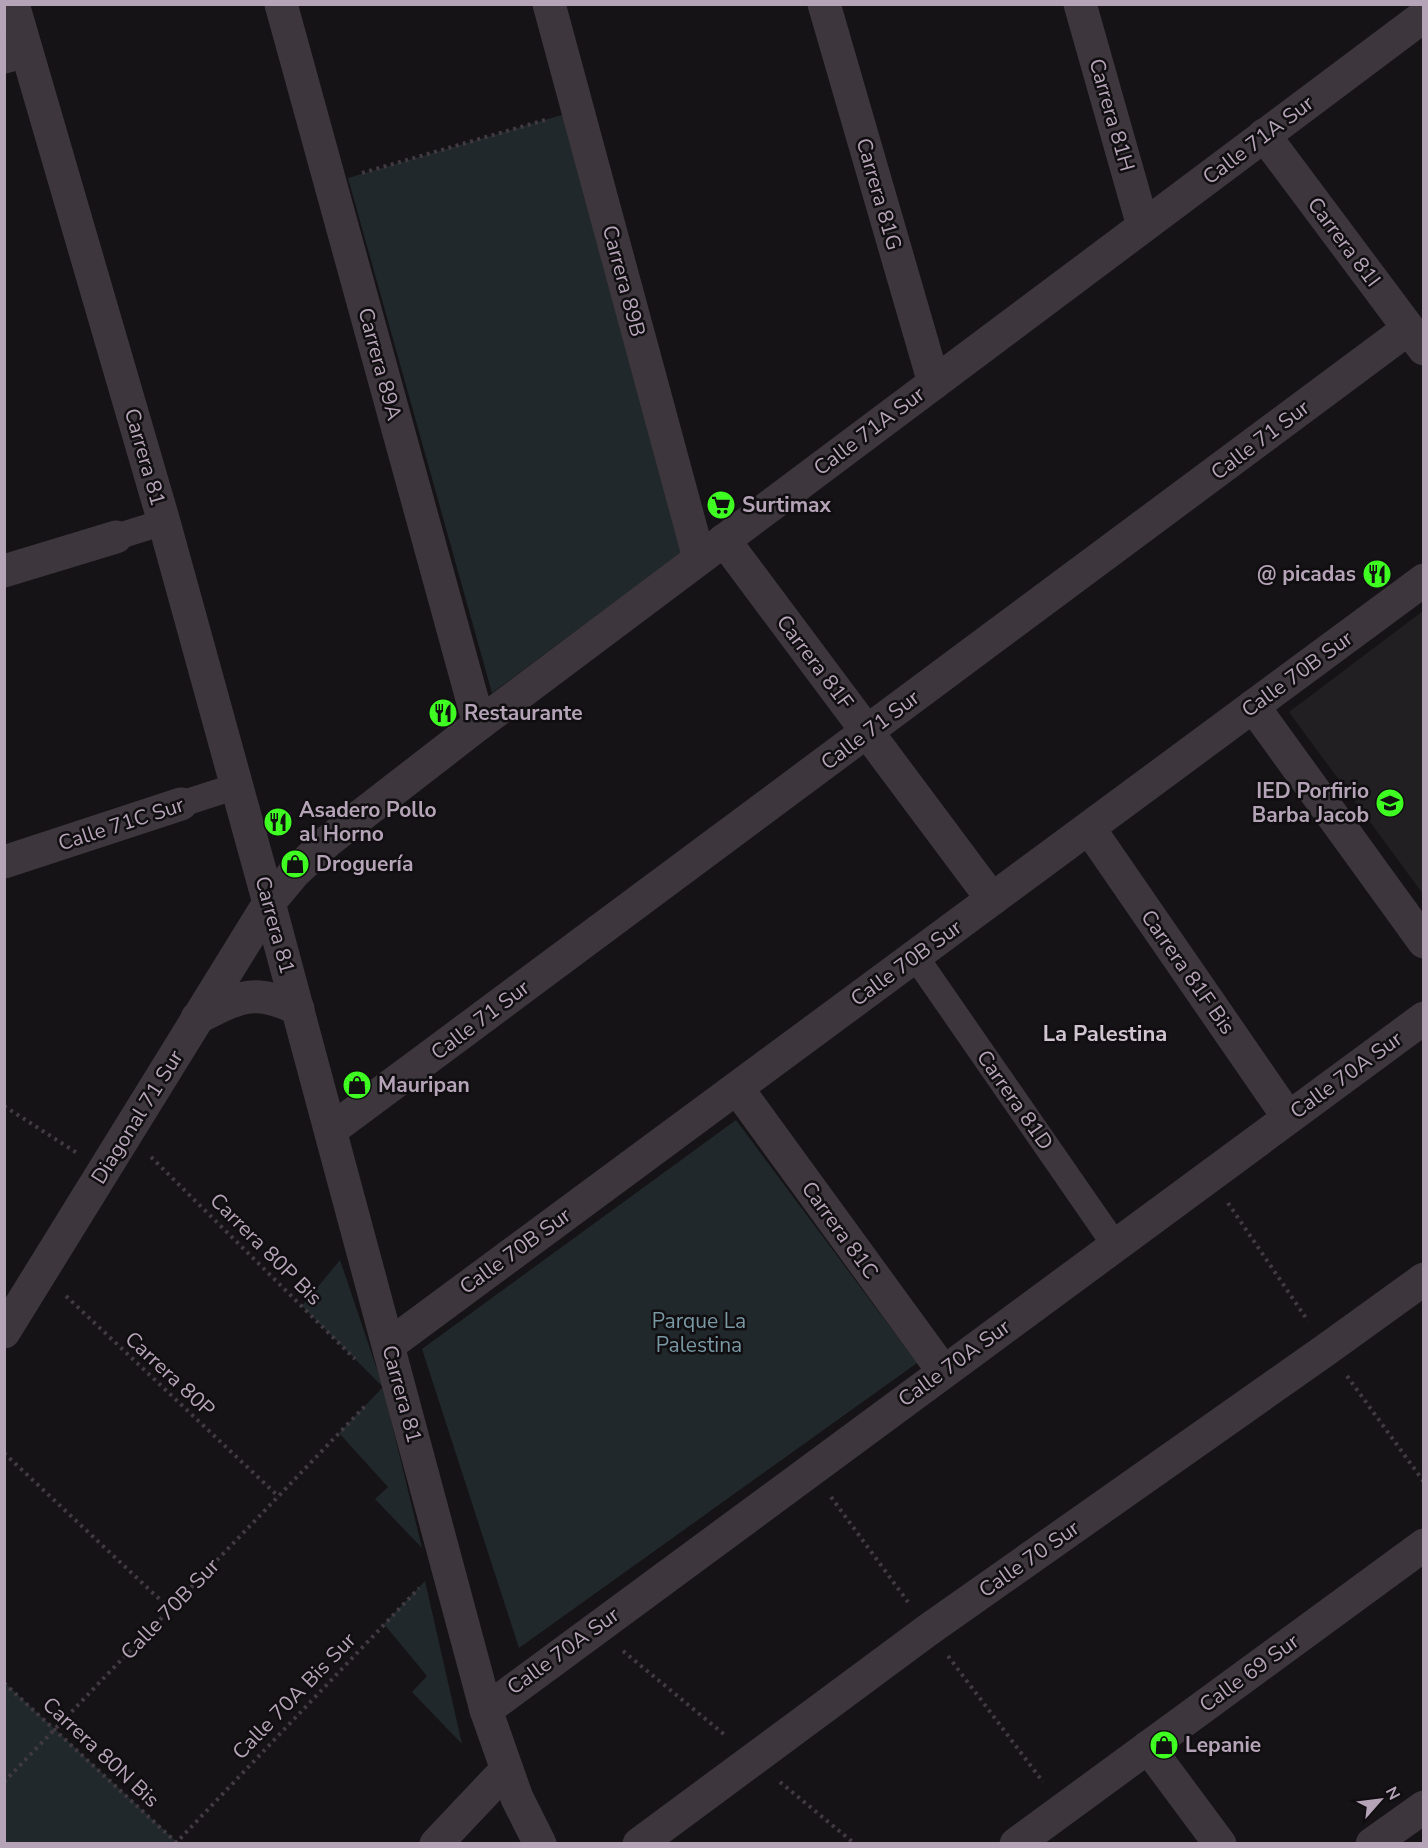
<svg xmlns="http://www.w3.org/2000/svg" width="1428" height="1848" font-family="'Nunito Sans',sans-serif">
	<rect width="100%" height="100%" fill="#151315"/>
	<!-- built -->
	<polygon fill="#221f22" points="1423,611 1423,894 1289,712"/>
	<!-- green -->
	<g fill="#21282b">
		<polygon points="565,114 689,547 492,693 348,178"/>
		<polygon points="736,1120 917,1363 519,1648 422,1349"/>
		<polygon points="340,1260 383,1387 422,1548 375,1499 388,1487 339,1433 383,1387 302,1306"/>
		<polygon points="425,1581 462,1744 412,1692 427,1676 384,1624"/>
		<polygon points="4,1683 5,1683 178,1843 5,1843"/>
	</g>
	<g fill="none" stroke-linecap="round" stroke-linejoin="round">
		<!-- path -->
		<g stroke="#413a42" stroke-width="4" stroke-dasharray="3 4.5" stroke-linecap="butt">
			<polyline points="362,173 545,120"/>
			<polyline points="4,1106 77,1153"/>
			<polyline points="151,1157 355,1359"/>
			<polyline points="1228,1203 1308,1321"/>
			<polyline points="66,1296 278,1496"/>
			<polyline points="1347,1376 1424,1482"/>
			<polyline points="4,1453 170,1609"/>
			<polyline points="831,1497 908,1602"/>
			<polyline points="623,1651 726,1736"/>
			<polyline points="948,1656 1043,1782"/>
			<polyline points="4,1683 178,1844"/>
			<polyline points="4,1782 367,1404"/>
			<polyline points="780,1782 855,1844"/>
			<polyline points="175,1844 419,1588"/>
		</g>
		<!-- pedestrian -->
		<g stroke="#3d363c" stroke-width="26">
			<polyline points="116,537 164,522"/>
			<polyline points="181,804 237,786"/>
			<polyline points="915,956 1115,1245"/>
		</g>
		<!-- minor -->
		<g stroke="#3d363c" stroke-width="33">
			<polyline points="281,4 479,724"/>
			<polyline points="549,4 699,558"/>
			<polyline points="824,4 934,383"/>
			<polyline points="1080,4 1143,226"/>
			<polyline points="4,57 26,51"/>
			<polyline points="1264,135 1424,349"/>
			<polyline points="724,540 992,899"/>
			<polyline points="4,571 116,537"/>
			<polyline points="1253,706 1424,942"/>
			<polyline points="1089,828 1288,1117"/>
			<polyline points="4,862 181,804"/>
			<polyline points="737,1088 943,1371"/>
			<polyline points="331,1130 1408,329"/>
			<polyline points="389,1345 1424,580"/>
			<polyline points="486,1710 1424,1018"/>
			<polyline points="1148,1747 1220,1844"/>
			<polyline points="436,1844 506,1770"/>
			<polyline points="639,1844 928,1630 1327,1349 1424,1279"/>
			<polyline points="1016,1844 1424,1545"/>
			<polyline points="1372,1844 1424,1807"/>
		</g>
		<!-- tertiary -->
		<g stroke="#3d363c" stroke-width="33">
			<polyline points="13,4 164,522 269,903 486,1710 517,1798 540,1844"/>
			<path d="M 197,1018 C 239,997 254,987 298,1009"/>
			<polyline points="4,1332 269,903 294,873 328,841 479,724 1424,16"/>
		</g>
	</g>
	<!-- icons -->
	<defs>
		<g id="supermarket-disc" transform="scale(1.5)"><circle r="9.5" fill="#3fff22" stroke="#100e10"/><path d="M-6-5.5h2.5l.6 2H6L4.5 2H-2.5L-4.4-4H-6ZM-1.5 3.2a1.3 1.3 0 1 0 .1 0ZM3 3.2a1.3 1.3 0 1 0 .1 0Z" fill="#111"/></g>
		<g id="restaurant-disc" transform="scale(1.5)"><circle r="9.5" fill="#3fff22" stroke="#100e10"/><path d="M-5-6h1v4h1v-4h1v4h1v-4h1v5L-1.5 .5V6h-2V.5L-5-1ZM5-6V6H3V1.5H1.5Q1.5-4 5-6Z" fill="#111"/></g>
		<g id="school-disc" transform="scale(1.5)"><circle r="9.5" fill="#3fff22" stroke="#100e10"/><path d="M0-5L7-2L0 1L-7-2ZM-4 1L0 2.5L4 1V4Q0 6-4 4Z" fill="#111"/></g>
		<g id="shop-disc" transform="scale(1.5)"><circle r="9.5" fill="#3fff22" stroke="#100e10"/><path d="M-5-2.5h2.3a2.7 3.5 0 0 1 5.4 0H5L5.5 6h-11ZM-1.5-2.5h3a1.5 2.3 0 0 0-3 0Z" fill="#111"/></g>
	</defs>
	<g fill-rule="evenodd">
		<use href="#supermarket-disc" x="721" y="505"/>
		<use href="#restaurant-disc" x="1377" y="574"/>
		<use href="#restaurant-disc" x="443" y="713"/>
		<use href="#school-disc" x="1390" y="803"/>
		<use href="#restaurant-disc" x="278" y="822"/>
		<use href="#shop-disc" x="295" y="864"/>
		<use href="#shop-disc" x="357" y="1085"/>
		<use href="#shop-disc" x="1164" y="1745"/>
	</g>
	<g text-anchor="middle" stroke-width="5" stroke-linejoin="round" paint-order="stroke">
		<!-- street labels -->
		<g font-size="21" fill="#b5a4b7" stroke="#100e10">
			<text transform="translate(1112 115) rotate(74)" y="7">Carrera 81H</text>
			<text transform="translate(1258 140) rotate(-37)" y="7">Calle 71A Sur</text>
			<text transform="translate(879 194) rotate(74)" y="7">Carrera 81G</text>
			<text transform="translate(1344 242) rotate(53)" y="7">Carrera 81I</text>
			<text transform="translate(624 281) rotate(75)" y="7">Carrera 89B</text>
			<text transform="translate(380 364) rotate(75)" y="7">Carrera 89A</text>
			<text transform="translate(869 431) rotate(-37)" y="7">Calle 71A Sur</text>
			<text transform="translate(1260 440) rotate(-37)" y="7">Calle 71 Sur</text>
			<text transform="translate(145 457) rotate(74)" y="7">Carrera 81</text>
			<text transform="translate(815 662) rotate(53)" y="7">Carrera 81F</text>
			<text transform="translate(1297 674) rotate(-36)" y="7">Calle 70B Sur</text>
			<text transform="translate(870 730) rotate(-37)" y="7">Calle 71 Sur</text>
			<text transform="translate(121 824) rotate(-18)" y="7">Calle 71C Sur</text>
			<text transform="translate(275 925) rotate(75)" y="7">Carrera 81</text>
			<text transform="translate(906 963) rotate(-36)" y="7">Calle 70B Sur</text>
			<text transform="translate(1188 972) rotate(55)" y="7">Carrera 81F Bis</text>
			<text transform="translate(480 1020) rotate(-37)" y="7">Calle 71 Sur</text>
			<text transform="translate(1346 1075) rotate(-36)" y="7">Calle 70A Sur</text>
			<text transform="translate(1015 1100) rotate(55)" y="7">Carrera 81D</text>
			<text transform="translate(137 1117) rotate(-58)" y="7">Diagonal 71 Sur</text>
			<text transform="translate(840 1230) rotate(54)" y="7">Carrera 81C</text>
			<text transform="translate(266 1249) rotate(45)" y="7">Carrera 80P Bis</text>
			<text transform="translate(515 1251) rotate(-36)" y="7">Calle 70B Sur</text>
			<text transform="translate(954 1363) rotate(-36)" y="7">Calle 70A Sur</text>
			<text transform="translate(170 1374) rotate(43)" y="7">Carrera 80P</text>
			<text transform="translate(402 1394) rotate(75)" y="7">Carrera 81</text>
			<text transform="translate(1029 1559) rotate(-35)" y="7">Calle 70 Sur</text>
			<text transform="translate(170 1609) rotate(-46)" y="7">Calle 70B Sur</text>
			<text transform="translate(563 1651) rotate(-36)" y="7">Calle 70A Sur</text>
			<text transform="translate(1249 1673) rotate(-36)" y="7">Calle 69 Sur</text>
			<text transform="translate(294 1696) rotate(-46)" y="7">Calle 70A Bis Sur</text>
			<text transform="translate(101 1752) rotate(43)" y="7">Carrera 80N Bis</text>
		</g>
		<!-- poi labels -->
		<g font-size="21" font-weight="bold" fill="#b5a4b7" stroke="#100e10" text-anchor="start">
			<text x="742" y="512">Surtimax</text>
			<text x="1356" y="581" text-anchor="end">@ picadas</text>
			<text x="464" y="720">Restaurante</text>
			<text x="1369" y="798" text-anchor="end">IED Porfirio<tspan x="1369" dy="24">Barba Jacob</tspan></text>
			<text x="299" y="817">Asadero Pollo<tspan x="299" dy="24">al Horno</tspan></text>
			<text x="316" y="871">Droguería</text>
			<text x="378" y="1092">Mauripan</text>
			<text x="1185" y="1752">Lepanie</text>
		</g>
		<!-- park labels -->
		<g font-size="21" fill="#7998a4" stroke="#100e10">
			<text x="699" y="1328">Parque La<tspan x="699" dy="24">Palestina</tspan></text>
		</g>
		<!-- neighbourhood labels -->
		<g font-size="22" font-weight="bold" fill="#d2c5d2" stroke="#100e10">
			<text x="1105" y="1041">La Palestina</text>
		</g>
	</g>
	<!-- border -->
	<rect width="1428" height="1848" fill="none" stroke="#b5a4b7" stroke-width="12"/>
	<!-- north arrow -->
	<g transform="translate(1380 1800) rotate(62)" stroke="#100e10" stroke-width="4.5" paint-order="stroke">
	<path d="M0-4.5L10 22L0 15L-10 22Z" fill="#b5a4b7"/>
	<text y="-9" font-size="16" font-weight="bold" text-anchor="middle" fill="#b5a4b7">N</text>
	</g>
</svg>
